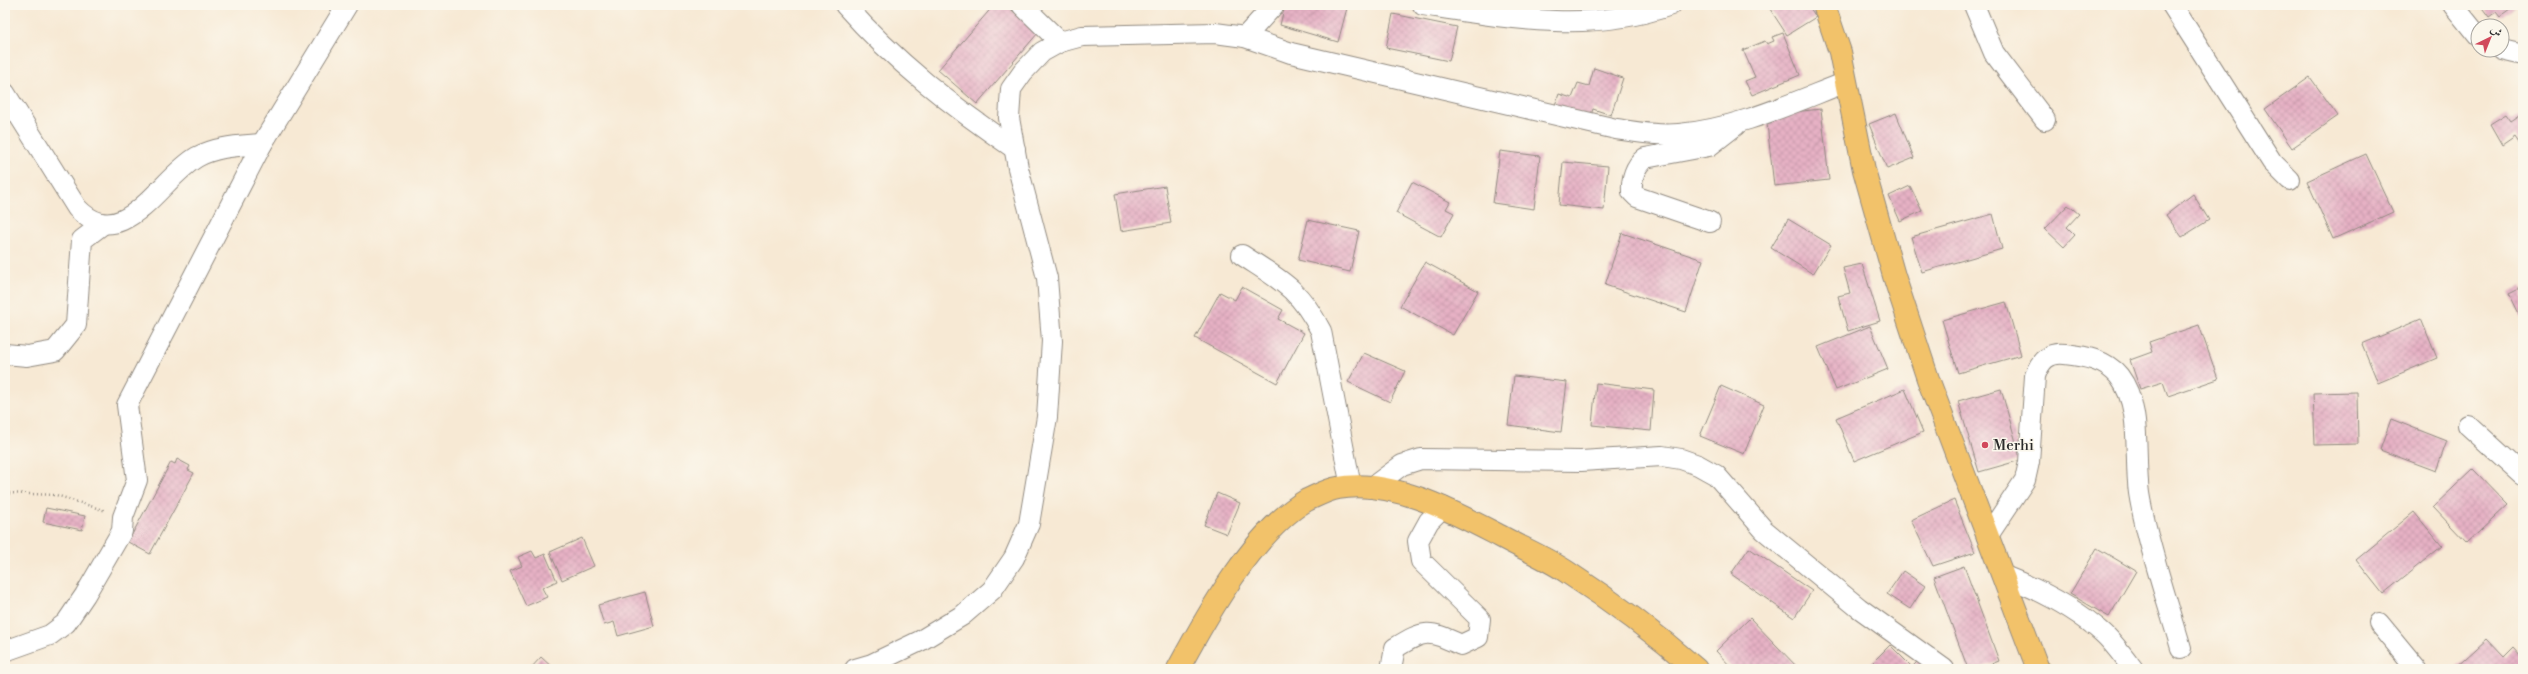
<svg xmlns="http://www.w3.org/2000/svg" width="2528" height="674" font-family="'Libre Bodoni',Amiri,serif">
	<defs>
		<pattern id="building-cross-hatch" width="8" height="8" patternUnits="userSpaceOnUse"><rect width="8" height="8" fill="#e6b1c4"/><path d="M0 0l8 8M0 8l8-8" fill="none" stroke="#c598a9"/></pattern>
	</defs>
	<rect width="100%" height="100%" fill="#fbf7ec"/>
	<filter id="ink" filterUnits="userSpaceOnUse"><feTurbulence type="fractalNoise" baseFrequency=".025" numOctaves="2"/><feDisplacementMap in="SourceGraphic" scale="8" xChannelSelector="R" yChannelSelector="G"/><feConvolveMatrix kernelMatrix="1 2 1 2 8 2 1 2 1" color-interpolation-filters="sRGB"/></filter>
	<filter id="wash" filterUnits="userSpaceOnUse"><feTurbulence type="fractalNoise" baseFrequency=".012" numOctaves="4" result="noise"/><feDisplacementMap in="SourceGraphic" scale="16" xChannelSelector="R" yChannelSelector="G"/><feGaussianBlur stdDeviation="0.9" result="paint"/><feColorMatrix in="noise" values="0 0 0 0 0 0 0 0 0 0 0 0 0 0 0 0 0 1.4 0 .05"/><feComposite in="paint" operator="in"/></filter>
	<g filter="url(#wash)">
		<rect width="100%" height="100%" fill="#f7e9d4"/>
		<g id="blocks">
			<!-- building -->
			<g fill="url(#building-cross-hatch)">
				<polygon points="994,5 1006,5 1038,33 977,104 938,70"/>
				<polygon points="1285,5 1335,5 1347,8 1338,42 1280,25"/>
				<polygon points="1770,5 1808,5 1816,17 1787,35 1768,6"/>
				<polygon points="2480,5 2517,5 2500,17 2496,12 2489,17"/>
				<polygon points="1393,14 1457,27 1449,61 1386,48"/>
				<polygon points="1783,33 1800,75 1752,95 1745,81 1755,77 1743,50 1765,41 1767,44 1774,41 1772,37"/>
				<polygon points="1594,68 1623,78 1611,115 1593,109 1590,117 1555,105 1559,94 1572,98 1578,83 1589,86"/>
				<polygon points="2310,77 2338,116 2292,148 2265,109"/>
				<polygon points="1821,109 1829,180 1774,186 1766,115"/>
				<polygon points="1896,113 1914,158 1887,169 1869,124"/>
				<polygon points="2523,113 2523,148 2515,136 2502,145 2490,124 2506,114 2511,121"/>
				<polygon points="1500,151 1540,156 1534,209 1493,203"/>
				<polygon points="2366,154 2393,212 2333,239 2307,181"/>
				<polygon points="1563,162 1608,166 1604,210 1559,205"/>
				<polygon points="1412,182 1450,202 1446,209 1454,213 1441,237 1396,213"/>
				<polygon points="1165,186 1171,223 1121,231 1115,194"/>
				<polygon points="1910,186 1922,211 1900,221 1889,196"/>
				<polygon points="2193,194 2209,220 2182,237 2166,215"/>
				<polygon points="2068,205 2079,214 2067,227 2075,235 2064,247 2045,229"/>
				<polygon points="1993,214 2002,249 1922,272 1911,237"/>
				<polygon points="1788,219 1831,245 1813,274 1771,248"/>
				<polygon points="1308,220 1359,231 1350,272 1298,260"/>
				<polygon points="1622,233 1703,260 1686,312 1605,285"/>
				<polygon points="1425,262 1478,291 1453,335 1400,306"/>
				<polygon points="1862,264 1880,321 1848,331 1838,296 1850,293 1843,268"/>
				<polygon points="2523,286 2523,322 2509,293"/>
				<polygon points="1242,287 1283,310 1278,319 1304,333 1277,383 1195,338 1220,292 1235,300"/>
				<polygon points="2006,302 2021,355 1958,373 1942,320"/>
				<polygon points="2421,319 2437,358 2378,383 2362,344"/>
				<polygon points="2199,325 2218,379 2168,396 2163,382 2140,389 2130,360 2152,352 2149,342"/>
				<polygon points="1870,326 1888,369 1836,390 1818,347"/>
				<polygon points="1364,353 1405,371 1390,402 1348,382"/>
				<polygon points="1514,376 1567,382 1561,432 1508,425"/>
				<polygon points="1596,383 1654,390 1651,431 1592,425"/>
				<polygon points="1721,386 1764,405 1744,454 1700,436"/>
				<polygon points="1905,389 1923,432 1854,461 1836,418"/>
				<polygon points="2001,389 2021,460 1979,472 1958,401"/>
				<polygon points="2357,392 2358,444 2315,445 2313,393"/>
				<polygon points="2391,419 2447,441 2436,471 2380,450"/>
				<polygon points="177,459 190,466 188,470 194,473 150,554 128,542 171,462 175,464"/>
				<polygon points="2473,469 2508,505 2467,543 2433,507"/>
				<polygon points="1217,493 1240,503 1227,534 1204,525"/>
				<polygon points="1954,500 1975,552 1933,566 1911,520"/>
				<polygon points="46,508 85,516 82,530 43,522"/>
				<polygon points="2414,512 2442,546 2383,594 2356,560"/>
				<polygon points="582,538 594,566 562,580 550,552"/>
				<polygon points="1749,548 1812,591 1794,618 1731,574"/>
				<polygon points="2097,548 2136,571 2109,617 2070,594"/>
				<polygon points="532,551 536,558 545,554 557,581 542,588 547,597 526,606 510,571 522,566 518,557"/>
				<polygon points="1964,566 1999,661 1978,669 1968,669 1934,577"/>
				<polygon points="1903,571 1925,586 1910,609 1887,594"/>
				<polygon points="645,592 654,626 618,636 614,622 604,625 598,605"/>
				<polygon points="1750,618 1799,669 1733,669 1716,651"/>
				<polygon points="2487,639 2504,657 2514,647 2523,657 2523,669 2454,669"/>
				<polygon points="1890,645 1912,667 1921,658 1932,669 1874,669 1870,665"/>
				<polygon points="541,657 554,669 530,669"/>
			</g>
		</g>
	</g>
	<g filter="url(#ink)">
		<use href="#blocks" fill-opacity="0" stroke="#918a80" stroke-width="1"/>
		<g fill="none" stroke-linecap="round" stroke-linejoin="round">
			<!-- minor casing -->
			<g stroke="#918a80" stroke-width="22">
				<g id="minor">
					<path d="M 845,5 C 895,62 953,107 1015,149"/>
					<polyline points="1022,5 1060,42"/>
					<path d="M 1423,5 C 1506,18 1589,34 1671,5"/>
					<polyline points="1974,5 1994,53 2045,120"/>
					<polyline points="2172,5 2272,162 2290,180"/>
					<polyline points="2453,5 2478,36"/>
					<polyline points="1245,37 1274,5"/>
					<polyline points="2502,50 2523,55"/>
					<path d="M 5,93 L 77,208 C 123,256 159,179 197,157 C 217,146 240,146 262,144 L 127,405 L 137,480 L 123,517 L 122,531 L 85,595 L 66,623 L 50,635 L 5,651"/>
					<polyline points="262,144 347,5"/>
					<path d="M 1710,222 L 1637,197 L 1632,192 C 1631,179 1635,166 1645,158 L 1709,146 L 1736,125"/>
					<path d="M 1242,255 C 1280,280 1299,288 1321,331 L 1351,487"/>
					<polyline points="5,354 27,356 55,351 76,325 82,240 103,224"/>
					<polyline points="2468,425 2523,475"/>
					<polyline points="1371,488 1402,465 1421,459 1581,461 1662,456 1681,459 1698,465 1716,475 1764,530 1859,608 1944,669"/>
					<path d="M 1987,537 L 2025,480 L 2029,462 L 2035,376 C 2040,361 2048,352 2065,354 C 2084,356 2106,360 2119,376 C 2141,405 2135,448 2138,482 C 2138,492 2141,504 2143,514 C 2153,560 2168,604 2181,648"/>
					<path d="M 2002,575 C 2038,589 2074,607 2103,633 C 2114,643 2124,657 2133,669"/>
					<polyline points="2379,623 2417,669"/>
					<path d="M 855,669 L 872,664 L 920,641 L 963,615 L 992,590 L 1014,558 L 1029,524 L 1047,417 L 1052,341 L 1047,278 L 1018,168 L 1009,118 L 1011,89 L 1023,72 L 1042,52 L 1060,42 L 1082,36 L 1215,33 L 1245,37 L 1291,53 L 1616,129 C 1637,132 1658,136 1679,134 C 1736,129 1792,103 1844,83"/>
					<path d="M 1391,669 L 1395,648 C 1426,629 1428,630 1461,645 L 1478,637 L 1480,619 L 1421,561 L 1418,541 L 1429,521 L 1443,507"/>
				</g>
			</g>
			<!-- major casing -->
			<g stroke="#918a80" stroke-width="24">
				<g id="major">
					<polyline points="1824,5 1840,52 1864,170 1894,276 1928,379 2038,669"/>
					<path d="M 1178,669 C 1207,615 1254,531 1307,500 C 1316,496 1329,489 1338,488 C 1391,478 1454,512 1500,536 C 1522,548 1546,558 1567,572 C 1612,601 1655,633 1696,669"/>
				</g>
			</g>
			<!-- path -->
			<polyline stroke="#918a80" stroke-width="2.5" stroke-dasharray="1 3" stroke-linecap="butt" points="5,493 56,495 106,511"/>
			<!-- minor -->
			<use href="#minor" stroke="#fff" stroke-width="20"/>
			<!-- major -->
			<use href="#major" stroke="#f2c26a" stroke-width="22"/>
		</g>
	</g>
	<!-- markers -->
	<circle fill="#d1495b" stroke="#fbf7ec" stroke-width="1.5" cx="1985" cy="445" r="4"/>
	<g text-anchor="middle" stroke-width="3" stroke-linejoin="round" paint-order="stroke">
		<!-- poi labels -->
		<g font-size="15" fill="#2b2b2b" stroke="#fbf7ec" text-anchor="start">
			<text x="1993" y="450">Merhi</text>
		</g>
	</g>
	<!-- margin -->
	<rect width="2528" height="674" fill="none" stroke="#fbf7ec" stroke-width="20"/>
	<!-- north arrow -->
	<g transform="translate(2490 38) rotate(43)"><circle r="19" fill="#fbf7ec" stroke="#a8a59f"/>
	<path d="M0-3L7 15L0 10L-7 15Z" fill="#d1495b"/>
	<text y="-6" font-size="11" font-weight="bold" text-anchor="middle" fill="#2b2b2b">ش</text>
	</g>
</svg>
